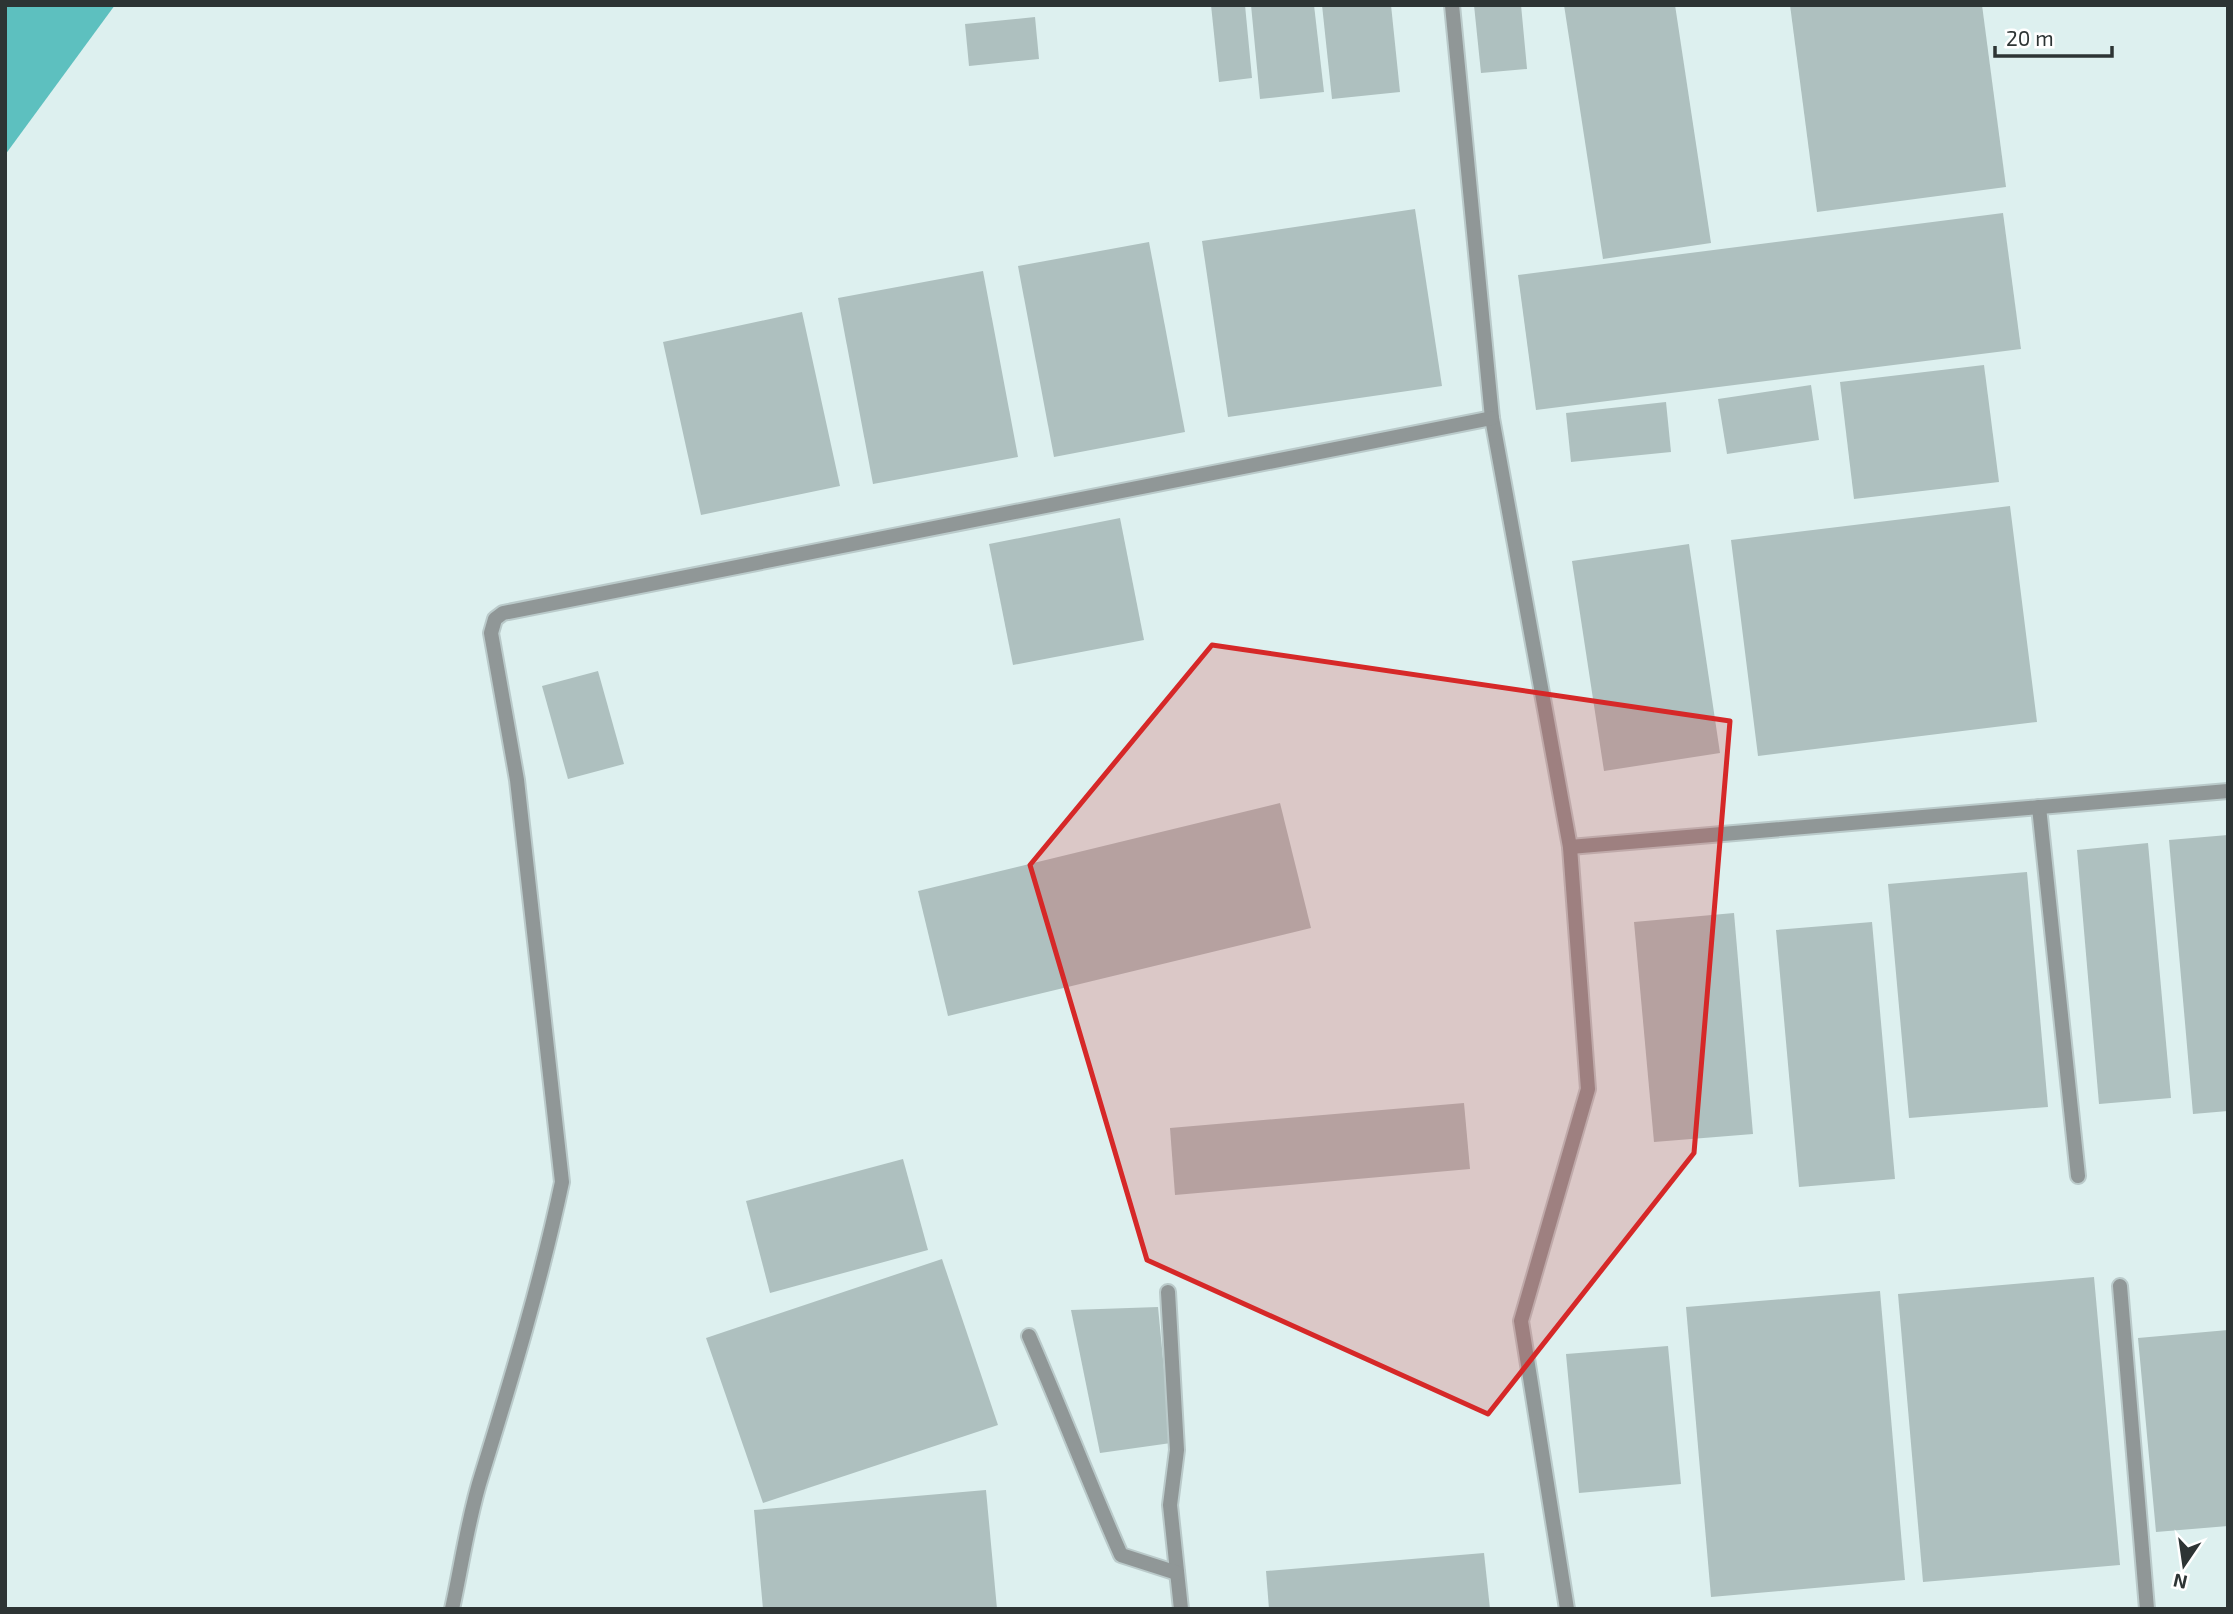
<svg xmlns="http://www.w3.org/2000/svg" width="2233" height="1614" font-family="'Exo 2',sans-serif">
	<rect width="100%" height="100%" fill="#ddf0ef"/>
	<!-- water -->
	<polygon fill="#5dc0bf" points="5,5 115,5 5,155"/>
	<!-- building -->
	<g fill="#aec0bf">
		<polygon points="1211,5 1245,5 1252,78 1219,82"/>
		<polygon points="1251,5 1314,5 1324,92 1260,99"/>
		<polygon points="1322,5 1391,5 1400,92 1332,99"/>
		<polygon points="1474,5 1521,5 1527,69 1481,73"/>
		<polygon points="1564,5 1675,5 1711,243 1603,259"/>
		<polygon points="1790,5 1982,5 2006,187 1817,212"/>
		<polygon points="1035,17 1039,59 969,66 965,24"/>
		<polygon points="1415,209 1442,386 1228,417 1202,241"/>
		<polygon points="2003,213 2021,349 1536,410 1518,275"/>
		<polygon points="1149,242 1185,432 1054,457 1018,266"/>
		<polygon points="983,271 1018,457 873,484 838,298"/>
		<polygon points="802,312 840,486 701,515 663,342"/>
		<polygon points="1984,365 1999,482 1854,499 1840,382"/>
		<polygon points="1811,385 1819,440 1727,454 1718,399"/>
		<polygon points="1666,402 1671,452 1571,462 1566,413"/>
		<polygon points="2010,506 2037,722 1758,756 1731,540"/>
		<polygon points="1120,518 1144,640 1013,665 989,544"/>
		<polygon points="1689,544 1720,753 1604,771 1572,561"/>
		<polygon points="598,671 624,764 568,779 542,686"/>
		<polygon points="1280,803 1311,928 948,1016 918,891"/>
		<polygon points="2228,835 2228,1111 2193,1114 2169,840"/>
		<polygon points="2148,843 2171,1098 2099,1104 2077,850"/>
		<polygon points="2027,872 2048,1107 1909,1118 1888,884"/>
		<polygon points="1734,913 1753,1134 1654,1142 1634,922"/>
		<polygon points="1872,922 1895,1179 1799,1187 1776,930"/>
		<polygon points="1464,1103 1470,1169 1175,1195 1170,1128"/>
		<polygon points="903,1159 928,1250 770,1293 746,1201"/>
		<polygon points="942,1259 998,1425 763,1503 706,1338"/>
		<polygon points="2094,1277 2120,1565 1923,1582 1898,1294"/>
		<polygon points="1880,1291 1905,1580 1711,1597 1686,1307"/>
		<polygon points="1158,1307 1171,1443 1100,1453 1071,1310"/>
		<polygon points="2228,1330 2228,1526 2156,1532 2138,1338"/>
		<polygon points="1668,1346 1681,1484 1579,1493 1566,1354"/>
		<polygon points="986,1490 997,1609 763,1609 754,1510"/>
		<polygon points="1484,1553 1490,1609 1269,1609 1266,1571"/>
	</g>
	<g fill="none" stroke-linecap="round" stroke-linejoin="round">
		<!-- service casing -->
		<g stroke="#bacaca" stroke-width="18">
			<g id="service">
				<polyline points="1168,1292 1177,1450 1170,1505 1181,1609"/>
				<path d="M 1029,1336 C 1061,1409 1089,1483 1121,1555 L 1177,1573"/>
			</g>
		</g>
		<!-- minor casing -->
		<g stroke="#bacaca" stroke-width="18">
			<g id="minor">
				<polyline points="1452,5 1492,418 1570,847 1588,1089 1521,1321 1567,1609"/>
				<polyline points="2039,807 2078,1176"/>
				<polyline points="1570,847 2228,791"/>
				<polyline points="2120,1286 2147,1609"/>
				<path d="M 452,1609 C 462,1564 468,1517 482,1474 C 512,1377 541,1281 562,1182 L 517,780 L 491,633 L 495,619 L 503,613 L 1492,418"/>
			</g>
		</g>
		<!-- service -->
		<use href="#service" stroke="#909797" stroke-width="14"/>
		<!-- minor -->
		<use href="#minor" stroke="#909797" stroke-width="14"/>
	</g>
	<!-- marked area -->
	<path fill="#d62828" fill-opacity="0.2" stroke="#d62828" stroke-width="5" stroke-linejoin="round" d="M 1212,645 L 1730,721 L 1694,1153 L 1488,1414 L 1147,1260 L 1030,865 Z"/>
	<!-- border -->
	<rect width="2233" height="1614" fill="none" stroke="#2d3434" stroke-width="14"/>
	<!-- north arrow -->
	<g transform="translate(2184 1565) rotate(193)" stroke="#ffffff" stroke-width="5" paint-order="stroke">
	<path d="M0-5L12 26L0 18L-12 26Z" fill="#2d3434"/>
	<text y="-10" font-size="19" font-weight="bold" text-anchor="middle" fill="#2d3434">N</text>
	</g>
	<!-- scale -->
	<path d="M1995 46v10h117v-10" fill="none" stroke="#2d3434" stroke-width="3.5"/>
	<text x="2006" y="46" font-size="21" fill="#2d3434" stroke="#ffffff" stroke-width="5" paint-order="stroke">20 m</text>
</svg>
